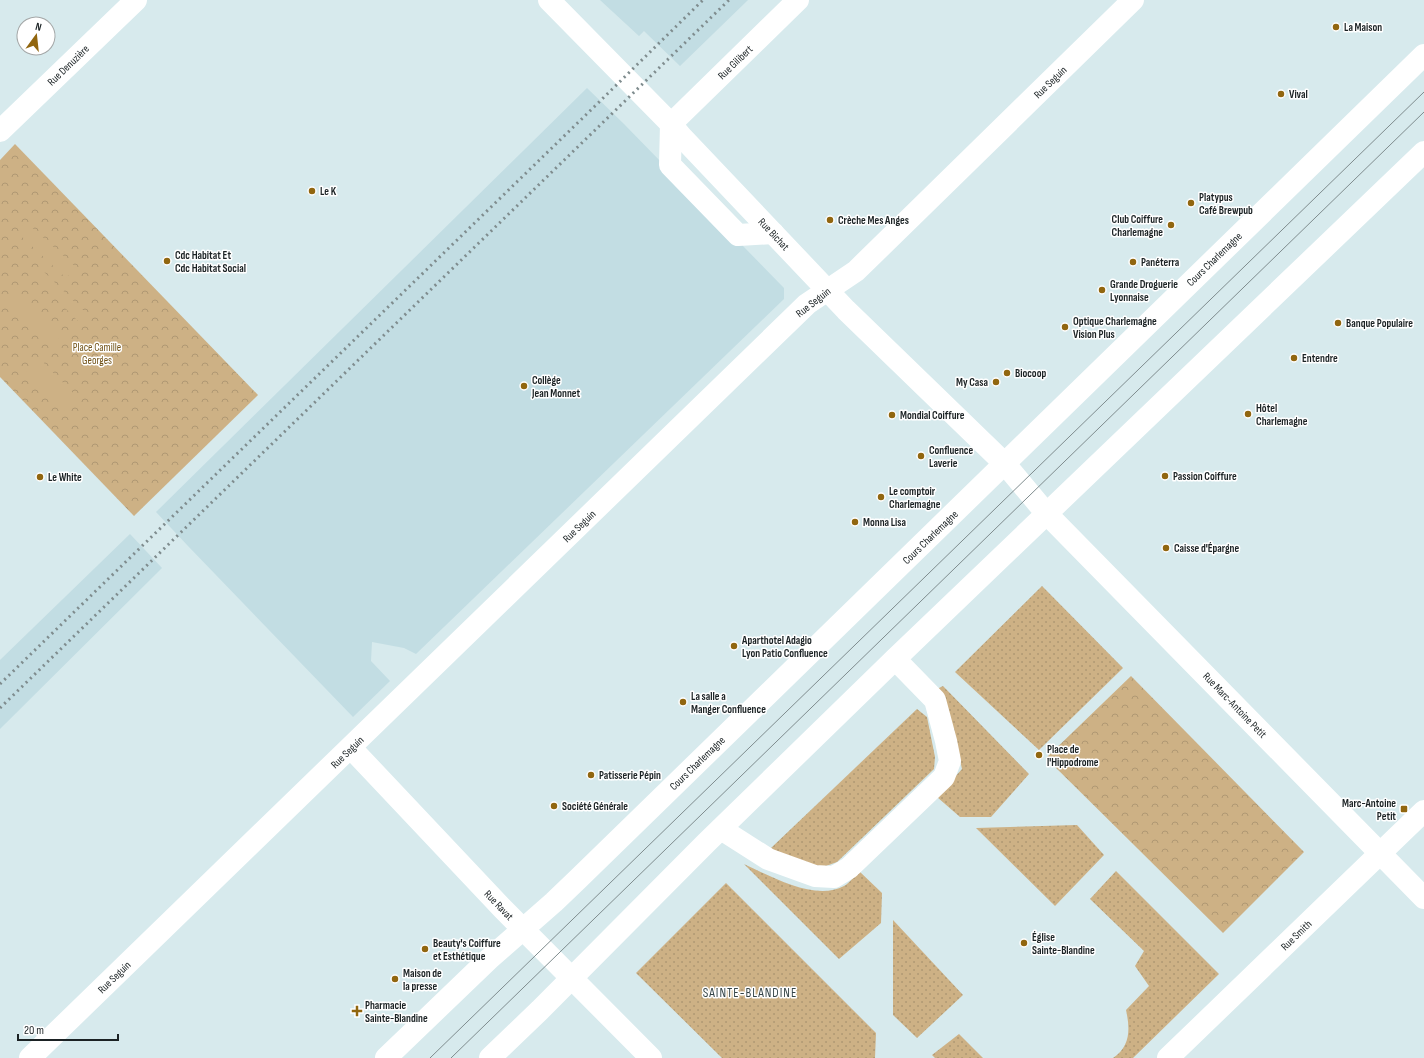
<svg xmlns="http://www.w3.org/2000/svg" width="1424" height="1058" font-family="'Sofia Sans Condensed',sans-serif">
	<defs>
		<pattern id="grass-dots" width="8" height="8" patternUnits="userSpaceOnUse"><rect width="8" height="8" fill="#cdb185"/><path d="M2 2h.1M6 6h.1" fill="none" stroke="#af9873" stroke-width="1.8" stroke-linecap="round"/></pattern>
		<pattern id="forest-crowns" width="20" height="18" patternUnits="userSpaceOnUse"><rect width="20" height="18" fill="#cdb185"/><path d="M2 6a3 3 0 1 1 6 0M12 15a3 3 0 1 1 6 0" fill="none" stroke="#af9873"/></pattern>
	</defs>
	<rect width="100%" height="100%" fill="#d7eaed"/>
	<!-- built -->
	<g fill="#c2dde3">
		<polygon points="600,0 748,0 680,66 644,31 639,36"/>
		<polygon points="587,88 624,124 784,288 784,299 416,654 404,648 372,642 371,661 390,681 353,717 188,546 156,512"/>
		<polygon points="130,534 162,568 0,729 0,660"/>
	</g>
	<!-- grass -->
	<g fill="url(#grass-dots)">
		<polygon points="1042,586 1123,668 1039,750 955,672"/>
		<polygon points="943,686 1029,774 991,817 960,817 937,797 962,769 951,721 935,690"/>
		<polygon points="917,709 927,717 935,757 934,769 837,862 818,869 791,861 771,848"/>
		<polygon points="1077,825 1104,855 1055,906 976,828"/>
		<path d="M 744,864 C 770,876 815,902 844,886 C 850,883 854,876 859,871 L 882,893 L 881,923 L 839,959 Z"/>
		<path d="M 1116,871 L 1219,974 L 1133,1058 L 1113,1058 C 1131,1046 1130,1028 1126,1010 L 1149,986 L 1135,966 L 1144,951 L 1090,899 Z"/>
		<polygon points="726,883 876,1033 875,1058 722,1058 636,973"/>
		<polygon points="893,920 963,995 917,1038 893,1015"/>
		<polygon points="959,1034 983,1058 935,1058 932,1055"/>
	</g>
	<!-- forest -->
	<g fill="url(#forest-crowns)">
		<polygon points="15,144 258,395 134,516 0,377 0,160"/>
		<polygon points="1131,676 1304,852 1223,933 1046,758"/>
	</g>
	<!-- garden -->
	<g fill="#cdb185">
		<polygon points="25,221 76,267 66,278 18,233"/>
		<polygon points="39,267 87,314 79,322 32,275"/>
		<polygon points="15,289 62,336 50,347 4,301"/>
		<polygon points="38,357 79,399 66,412 25,370"/>
	</g>
	<g fill="none" stroke-linecap="round" stroke-linejoin="round">
		<!-- minor -->
		<g stroke="#fff" stroke-width="22">
			<polyline points="549,0 671,124 681,136 846,310 1005,464 1046,513 1424,898"/>
			<polyline points="671,124 798,0"/>
			<polyline points="671,124 670,165 738,235 773,233"/>
			<polyline points="0,131 136,0"/>
			<polyline points="351,748 502,908 651,1058"/>
			<polyline points="721,829 768,859 815,876 834,877 849,868 944,777 950,761 946,741 935,700 895,659"/>
			<polyline points="30,1058 807,304 856,271 1133,0"/>
			<polyline points="386,1058 489,959 554,902 578,879 1424,55"/>
			<polyline points="490,1058 540,1010 707,842 895,659 1424,152"/>
			<polyline points="1168,1058 1424,811"/>
		</g>
		<!-- tram -->
		<g stroke="#7f8c8e" stroke-width="1">
			<polyline points="430,1058 1424,92"/>
			<polyline points="451,1058 1424,112"/>
		</g>
		<!-- rail -->
		<g stroke="#7f8c8e" stroke-width="3" stroke-dasharray="2 4" stroke-linecap="butt">
			<polyline points="0,684 594,107 703,0"/>
			<polyline points="0,708 729,0"/>
		</g>
	</g>
	<!-- markers -->
	<g fill="#91660f" stroke="#fff" stroke-width="1.5">
		<circle cx="1336" cy="27" r="4"/>
		<circle cx="1281" cy="94" r="4"/>
		<circle cx="312" cy="191" r="4"/>
		<circle cx="1191" cy="203" r="4"/>
		<circle cx="830" cy="220" r="4"/>
		<circle cx="1171" cy="225" r="4"/>
		<circle cx="167" cy="261" r="4"/>
		<circle cx="1133" cy="262" r="4"/>
		<circle cx="1102" cy="290" r="4"/>
		<circle cx="1338" cy="323" r="4"/>
		<circle cx="1065" cy="327" r="4"/>
		<circle cx="1294" cy="358" r="4"/>
		<circle cx="1007" cy="373" r="4"/>
		<circle cx="996" cy="382" r="4"/>
		<circle cx="524" cy="386" r="4"/>
		<circle cx="1248" cy="414" r="4"/>
		<circle cx="892" cy="415" r="4"/>
		<circle cx="921" cy="456" r="4"/>
		<circle cx="1165" cy="476" r="4"/>
		<circle cx="40" cy="477" r="4"/>
		<circle cx="881" cy="497" r="4"/>
		<circle cx="855" cy="522" r="4"/>
		<circle cx="1166" cy="548" r="4"/>
		<circle cx="734" cy="646" r="4"/>
		<circle cx="683" cy="702" r="4"/>
		<circle cx="1039" cy="755" r="4"/>
		<circle cx="591" cy="775" r="4"/>
		<circle cx="554" cy="806" r="4"/>
		<rect x="1400" y="805" width="8" height="8" rx="2"/>
		<circle cx="1024" cy="943" r="4"/>
		<circle cx="425" cy="949" r="4"/>
		<circle cx="395" cy="979" r="4"/>
		<path d="M355 1005h4v4h4v4h-4v4h-4v-4h-4v-4h4z"/>
	</g>
	<g text-anchor="middle" stroke-width="3" stroke-linejoin="round" paint-order="stroke">
		<!-- poi labels -->
		<g font-size="11" font-weight="bold" fill="#1b2224" stroke="#fff" text-anchor="start">
			<text x="1344" y="31">La Maison</text>
			<text x="1289" y="98">Vival</text>
			<text x="320" y="195">Le K</text>
			<text x="1199" y="201">Platypus<tspan x="1199" dy="13">Café Brewpub</tspan></text>
			<text x="1163" y="223" text-anchor="end">Club Coiffure<tspan x="1163" dy="13">Charlemagne</tspan></text>
			<text x="838" y="224">Crèche Mes Anges</text>
			<text x="175" y="259">Cdc Habitat Et<tspan x="175" dy="13">Cdc Habitat Social</tspan></text>
			<text x="1141" y="266">Panéterra</text>
			<text x="1110" y="288">Grande Droguerie<tspan x="1110" dy="13">Lyonnaise</tspan></text>
			<text x="1073" y="325">Optique Charlemagne<tspan x="1073" dy="13">Vision Plus</tspan></text>
			<text x="1346" y="327">Banque Populaire</text>
			<text x="1302" y="362">Entendre</text>
			<text x="1015" y="377">Biocoop</text>
			<text x="532" y="384">Collège<tspan x="532" dy="13">Jean Monnet</tspan></text>
			<text x="988" y="386" text-anchor="end">My Casa</text>
			<text x="1256" y="412">Hôtel<tspan x="1256" dy="13">Charlemagne</tspan></text>
			<text x="900" y="419">Mondial Coiffure</text>
			<text x="929" y="454">Confluence<tspan x="929" dy="13">Laverie</tspan></text>
			<text x="1173" y="480">Passion Coiffure</text>
			<text x="48" y="481">Le White</text>
			<text x="889" y="495">Le comptoir<tspan x="889" dy="13">Charlemagne</tspan></text>
			<text x="863" y="526">Monna Lisa</text>
			<text x="1174" y="552">Caisse d'Épargne</text>
			<text x="742" y="644">Aparthotel Adagio<tspan x="742" dy="13">Lyon Patio Confluence</tspan></text>
			<text x="691" y="700">La salle a<tspan x="691" dy="13">Manger Confluence</tspan></text>
			<text x="1047" y="753">Place de<tspan x="1047" dy="13">l'Hippodrome</tspan></text>
			<text x="599" y="779">Patisserie Pépin</text>
			<text x="1396" y="807" text-anchor="end">Marc-Antoine<tspan x="1396" dy="13">Petit</tspan></text>
			<text x="562" y="810">Société Générale</text>
			<text x="1032" y="941">Église<tspan x="1032" dy="13">Sainte-Blandine</tspan></text>
			<text x="433" y="947">Beauty's Coiffure<tspan x="433" dy="13">et Esthétique</tspan></text>
			<text x="403" y="977">Maison de<tspan x="403" dy="13">la presse</tspan></text>
			<text x="365" y="1009">Pharmacie<tspan x="365" dy="13">Sainte-Blandine</tspan></text>
		</g>
		<!-- street labels -->
		<g font-size="11" fill="#1b2224" stroke="#fff">
			<text transform="translate(735 62) rotate(-44)" y="4">Rue Gilibert</text>
			<text transform="translate(68 65) rotate(-44)" y="4">Rue Denuzière</text>
			<text transform="translate(1050 82) rotate(-44)" y="4">Rue Seguin</text>
			<text transform="translate(774 234) rotate(47)" y="4">Rue Bichat</text>
			<text transform="translate(1214 259) rotate(-44)" y="4">Cours Charlemagne</text>
			<text transform="translate(813 302) rotate(-38)" y="4">Rue Seguin</text>
			<text transform="translate(579 526) rotate(-44)" y="4">Rue Seguin</text>
			<text transform="translate(930 537) rotate(-44)" y="4">Cours Charlemagne</text>
			<text transform="translate(1235 705) rotate(46)" y="4">Rue Marc-Antoine Petit</text>
			<text transform="translate(347 752) rotate(-44)" y="4">Rue Seguin</text>
			<text transform="translate(697 763) rotate(-44)" y="4">Cours Charlemagne</text>
			<text transform="translate(499 905) rotate(46)" y="4">Rue Ravat</text>
			<text transform="translate(1296 935) rotate(-44)" y="4">Rue Smith</text>
			<text transform="translate(114 977) rotate(-44)" y="4">Rue Seguin</text>
		</g>
		<!-- park labels -->
		<g font-size="11" fill="#715217" stroke="#fff">
			<text x="97" y="351">Place Camille<tspan x="97" dy="13">Georges</tspan></text>
		</g>
		<!-- quarter labels -->
		<g font-size="13" letter-spacing="1" fill="#354548" stroke="#fff">
			<text x="750" y="997">SAINTE-BLANDINE</text>
		</g>
	</g>
	<!-- north arrow -->
	<g transform="translate(36 36) rotate(15)"><circle r="19" fill="#ffffff" stroke="#a4a7a7"/>
	<path d="M0-3L7 15L0 10L-7 15Z" fill="#91660f"/>
	<text y="-6" font-size="11" font-weight="bold" text-anchor="middle" fill="#1b2224">N</text>
	</g>
	<!-- scale -->
	<path d="M18 1034v6h100v-6" fill="none" stroke="#1b2224" stroke-width="2"/>
	<text x="24" y="1034" font-size="12" fill="#1b2224" stroke="#ffffff" stroke-width="3" paint-order="stroke">20 m</text>
</svg>
